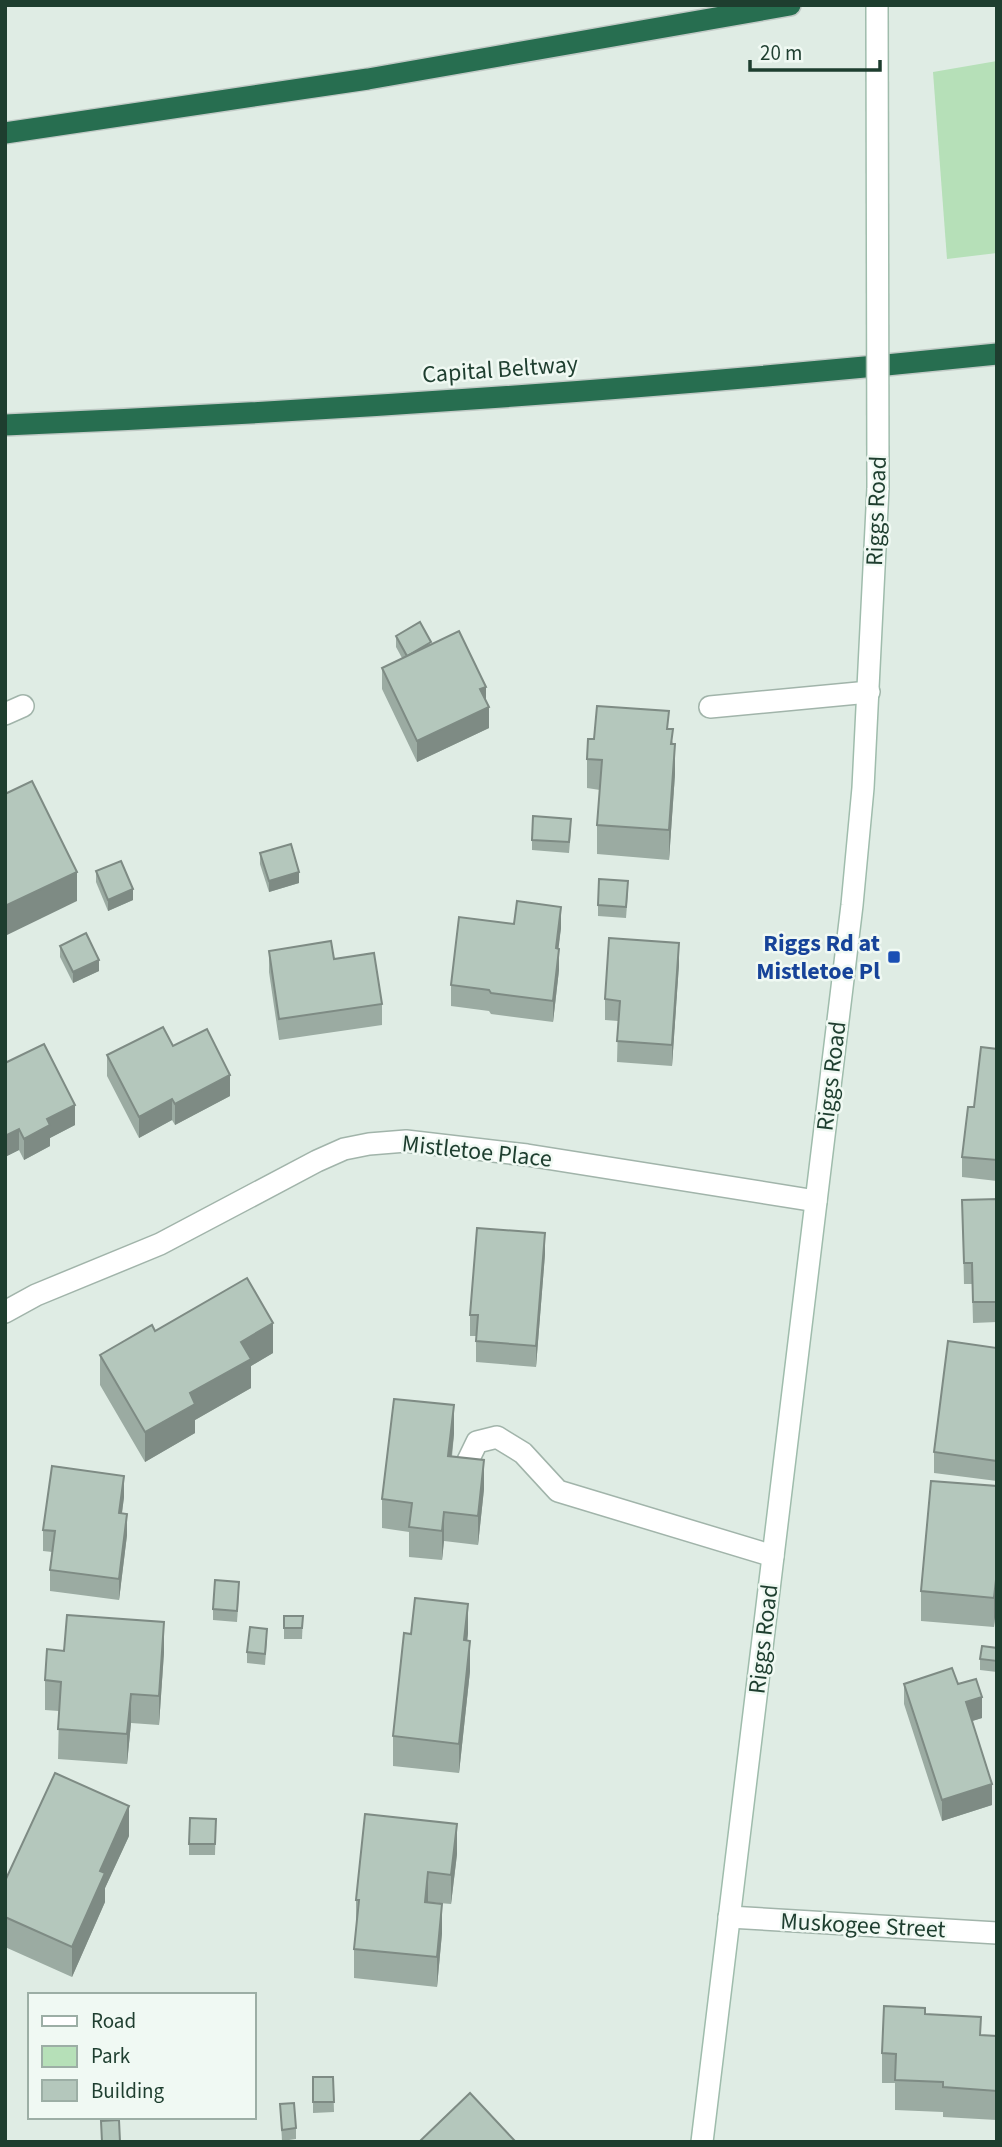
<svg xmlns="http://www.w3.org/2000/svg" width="1002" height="2147" font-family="'Source Sans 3',sans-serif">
	<rect width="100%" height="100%" fill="#dfece4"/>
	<!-- green -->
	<polygon fill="#b6e0b8" points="997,61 997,253 947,259 933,72"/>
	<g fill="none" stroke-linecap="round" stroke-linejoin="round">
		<!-- service casing -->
		<g stroke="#a1b4aa" stroke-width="24">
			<g id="service">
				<polyline points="710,707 869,692"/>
				<polyline points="462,1473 477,1442 497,1437 523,1453 558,1491 773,1556"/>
			</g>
		</g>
		<!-- minor casing -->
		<g stroke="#a1b4aa" stroke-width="24">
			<g id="minor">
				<polyline points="5,714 23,706"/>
				<polyline points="5,1312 36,1295 160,1244 317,1161 344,1149 369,1144 406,1141 527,1155 816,1201"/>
				<polyline points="729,1917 997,1933"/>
			</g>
		</g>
		<!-- secondary casing -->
		<g stroke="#9fbcac" stroke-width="24">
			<polyline id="secondary" points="702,2142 852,905 863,788 878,488"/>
		</g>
		<!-- motorway casing -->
		<g stroke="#c0c9c5" stroke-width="24">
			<g id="motorway">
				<polyline points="5,133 368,79 790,5"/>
				<path d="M 5,425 C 335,411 668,388 997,354"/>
			</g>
		</g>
		<!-- service -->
		<use href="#service" stroke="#fff" stroke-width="21"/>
		<!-- minor -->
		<use href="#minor" stroke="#fff" stroke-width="21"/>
		<!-- secondary -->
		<use href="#secondary" stroke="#fff" stroke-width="21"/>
		<!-- motorway -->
		<use href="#motorway" stroke="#276e50" stroke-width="21"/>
		<!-- secondary-bridge casing -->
		<g stroke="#9fbcac" stroke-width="24" stroke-linecap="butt">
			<polyline id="secondary-bridge" points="877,5 878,488"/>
		</g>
		<!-- secondary-bridge -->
		<use href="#secondary-bridge" stroke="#fff" stroke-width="21"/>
	</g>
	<!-- wall -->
	<g fill="#9baba2">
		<polygon points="396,636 431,644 486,701 489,728 417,762 382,689 382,668 402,658 396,647"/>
		<polygon points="669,729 673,744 675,774 669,860 597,854 597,825 600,790 587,788 587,759 594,739"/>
		<polygon points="571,830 569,853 532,850 532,840"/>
		<polygon points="260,853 299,883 269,892 260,864"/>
		<polygon points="96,871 133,900 108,911 96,882"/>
		<polygon points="628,892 626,918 598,916 598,905"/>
		<polygon points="514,924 561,928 558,948 559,970 553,1022 491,1014 489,1011 451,1006 451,985"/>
		<polygon points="60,946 99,971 73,983 60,957"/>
		<polygon points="269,951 334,959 382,1004 382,1025 279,1040 269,972"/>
		<polygon points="679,964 672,1066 617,1062 618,1021 605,1020 605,999"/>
		<polygon points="173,1046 230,1096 175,1125 172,1120 139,1138 107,1076 107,1055"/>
		<polygon points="997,1049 997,1181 962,1177 962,1157 974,1107"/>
		<polygon points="5,1061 75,1125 50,1138 50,1146 24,1160 19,1150 5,1157"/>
		<polygon points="997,1199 997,1322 973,1323 972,1284 964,1284 962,1200"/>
		<polygon points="545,1254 536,1367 476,1362 476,1336 470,1336 470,1315"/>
		<polygon points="155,1331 273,1353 251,1366 251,1388 195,1420 195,1433 145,1462 100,1385 100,1355"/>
		<polygon points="997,1348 997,1481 934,1473 934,1452"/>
		<polygon points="454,1434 452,1457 484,1489 478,1545 444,1541 442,1560 409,1557 409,1532 382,1528 382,1499"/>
		<polygon points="997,1486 994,1627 921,1621 921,1591"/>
		<polygon points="124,1497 122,1513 127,1535 119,1600 50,1591 50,1570 52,1552 43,1551 43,1530"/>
		<polygon points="239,1593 237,1622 213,1620 213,1609"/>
		<polygon points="284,1616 303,1616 302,1639 284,1639"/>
		<polygon points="468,1633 467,1641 470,1671 459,1773 393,1766 393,1736 411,1634"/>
		<polygon points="267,1640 265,1665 247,1663 247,1652"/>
		<polygon points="997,1648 997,1672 980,1670 980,1659"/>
		<polygon points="64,1651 164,1652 159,1725 131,1723 127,1764 58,1759 59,1711 45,1710 45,1680"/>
		<polygon points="904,1684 958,1684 982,1718 972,1721 992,1805 942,1821 904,1704"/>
		<polygon points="216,1819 215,1855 189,1855 189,1844"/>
		<polygon points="129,1836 105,1888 105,1902 72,1977 5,1947 5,1881"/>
		<polygon points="457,1854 451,1904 428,1902 442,1933 437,1987 354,1978 354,1949 356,1929 356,1900"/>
		<polygon points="925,2014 981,2035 997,2036 997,2120 943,2117 943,2112 895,2110 895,2083 882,2083 882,2053"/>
		<polygon points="313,2077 333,2077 334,2112 313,2113"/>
		<polygon points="280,2104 296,2128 296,2139 282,2141"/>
	</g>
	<!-- shaded-wall -->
	<g fill="#7e8b84">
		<polygon points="486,687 486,708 489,707 489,728 417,762 417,741 480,689"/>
		<polygon points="675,744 675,774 669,860 669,830"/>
		<polygon points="77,872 77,901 5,936 5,906"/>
		<polygon points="299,872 299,883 269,892 269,881"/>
		<polygon points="133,889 133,900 108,911 108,900"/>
		<polygon points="561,907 561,928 556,969 556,948"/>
		<polygon points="679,943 679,964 672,1066 672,1045"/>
		<polygon points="559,949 559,970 553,1022 553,1001"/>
		<polygon points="99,960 99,971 73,983 73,972"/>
		<polygon points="230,1075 230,1096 175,1125 175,1104"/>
		<polygon points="172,1099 172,1120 139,1138 139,1117"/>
		<polygon points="75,1105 75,1125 50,1138 50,1146 24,1160 24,1139 47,1119"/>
		<polygon points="19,1129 19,1150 5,1157 5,1136"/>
		<polygon points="545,1233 545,1254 536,1367 536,1346"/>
		<polygon points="273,1323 273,1353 251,1366 251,1388 195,1420 195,1433 145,1462 145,1432 241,1342"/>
		<polygon points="454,1405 454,1434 448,1486 448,1456"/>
		<polygon points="484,1460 484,1489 478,1545 478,1516"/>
		<polygon points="124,1476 124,1497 119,1534 119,1513"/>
		<polygon points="444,1512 444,1541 442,1560 442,1531"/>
		<polygon points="127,1514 127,1535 119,1600 119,1579"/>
		<polygon points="997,1570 997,1599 994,1627 994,1598"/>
		<polygon points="468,1604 468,1633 464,1670 464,1640"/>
		<polygon points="164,1622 164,1652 159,1725 159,1696"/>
		<polygon points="470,1641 470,1671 459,1773 459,1744"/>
		<polygon points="131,1694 131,1723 127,1764 127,1734"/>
		<polygon points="982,1697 982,1718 966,1723 966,1702"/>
		<polygon points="992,1784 992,1805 942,1821 942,1800"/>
		<polygon points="129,1806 129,1836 105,1888 105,1902 72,1977 72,1947 100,1871"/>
		<polygon points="457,1824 457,1854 451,1904 451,1875"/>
		<polygon points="428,1872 428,1902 425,1902"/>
		<polygon points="442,1904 442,1933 437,1987 437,1957"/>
	</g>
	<!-- building -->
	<g fill="#b4c7bc" stroke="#7e8b84" stroke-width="2">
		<polygon points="420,622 431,642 407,656 396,636"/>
		<polygon points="459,631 486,687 480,689 489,707 417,741 382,668"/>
		<polygon points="597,706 669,711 667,729 673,729 671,744 675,744 669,830 597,825 602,760 587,759 588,739 594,739"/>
		<polygon points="32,781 77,872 5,906 5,794"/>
		<polygon points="533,816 571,819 569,842 532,840"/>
		<polygon points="291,844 299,872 269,881 260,853"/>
		<polygon points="121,861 133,889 108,900 96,871"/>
		<polygon points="599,879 628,881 626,907 598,905"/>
		<polygon points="517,901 561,907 556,948 559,949 553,1001 491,993 489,990 451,985 459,917 514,924"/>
		<polygon points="86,933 99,960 73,972 60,946"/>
		<polygon points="609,938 679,943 672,1045 617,1041 620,1001 605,999"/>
		<polygon points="331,941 334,959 374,953 382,1004 279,1019 269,951"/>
		<polygon points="163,1027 173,1046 207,1029 230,1075 175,1104 172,1099 139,1117 107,1055"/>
		<polygon points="44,1044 75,1105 47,1119 50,1125 24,1139 19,1129 5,1136 5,1063"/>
		<polygon points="981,1047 997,1049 997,1160 962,1157 968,1107 974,1107"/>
		<polygon points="997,1199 997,1302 973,1302 972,1263 964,1263 962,1200"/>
		<polygon points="477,1228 545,1233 536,1346 476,1341 478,1315 470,1315"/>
		<polygon points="247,1278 273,1323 241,1342 251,1359 190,1393 195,1404 145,1432 100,1355 152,1325 155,1331"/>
		<polygon points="948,1341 997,1348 997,1461 934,1452"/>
		<polygon points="394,1399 454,1405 448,1456 484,1460 478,1516 444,1512 442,1531 409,1527 412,1503 382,1499"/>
		<polygon points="52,1466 124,1476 119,1513 127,1514 119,1579 50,1570 55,1531 43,1530"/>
		<polygon points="931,1481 997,1486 997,1570 994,1598 921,1591"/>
		<polygon points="215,1580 239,1582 237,1611 213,1609"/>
		<polygon points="415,1598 468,1604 464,1640 470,1641 459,1744 393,1736 404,1633 411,1634"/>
		<polygon points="67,1615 164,1622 159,1696 131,1694 127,1734 58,1729 61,1682 45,1680 47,1649 64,1651"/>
		<polygon points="284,1616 303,1616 302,1628 284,1628"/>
		<polygon points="250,1627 267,1629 265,1654 247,1652"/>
		<polygon points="982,1646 997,1648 997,1661 980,1659"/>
		<polygon points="952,1668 958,1684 976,1679 982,1697 966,1702 992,1784 942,1800 904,1684"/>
		<polygon points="55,1773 129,1806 100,1871 105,1873 72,1947 5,1917 5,1881"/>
		<polygon points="365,1814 457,1824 451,1875 428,1872 425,1902 442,1904 437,1957 354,1949 359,1900 356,1900"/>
		<polygon points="190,1818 216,1819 215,1844 189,1844"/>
		<polygon points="884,2006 925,2008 925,2014 981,2017 980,2035 997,2036 997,2091 943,2087 943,2082 895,2080 896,2054 882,2053"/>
		<polygon points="313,2077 333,2077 334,2102 313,2102"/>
		<polygon points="470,2093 514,2140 512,2142 419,2142"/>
		<polygon points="294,2103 296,2128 282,2130 280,2104"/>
		<polygon points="119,2120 120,2142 102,2142 101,2121"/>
	</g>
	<!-- markers -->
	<rect fill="#1a4fb4" stroke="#f0f9f3" stroke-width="2.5" x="887" y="950" width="14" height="14" rx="3.5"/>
	<g text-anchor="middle" stroke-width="5" stroke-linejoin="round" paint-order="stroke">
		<!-- street labels -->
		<g font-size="24" fill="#1e3e2f" stroke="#f0f9f3">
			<text transform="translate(500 369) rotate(-4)" y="8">Capital Beltway</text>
			<text transform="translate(876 511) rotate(-88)" y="8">Riggs Road</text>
			<text transform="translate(831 1076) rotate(-83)" y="8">Riggs Road</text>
			<text transform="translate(477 1151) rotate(6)" y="8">Mistletoe Place</text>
			<text transform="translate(763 1639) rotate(-83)" y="8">Riggs Road</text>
			<text transform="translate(863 1925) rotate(3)" y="8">Muskogee Street</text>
		</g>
		<!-- transit labels -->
		<g font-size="24" font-weight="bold" fill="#164399" stroke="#f0f9f3" text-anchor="end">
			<text x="880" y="951">Riggs Rd at<tspan x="880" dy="28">Mistletoe Pl</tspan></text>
		</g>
	</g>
	<!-- border -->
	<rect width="1002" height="2147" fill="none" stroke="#1e3e2f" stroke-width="14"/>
	<!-- legend -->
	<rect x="28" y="1993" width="228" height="126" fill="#f0f9f3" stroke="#9caea5" stroke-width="2"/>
	<rect x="42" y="2016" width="35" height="10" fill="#ffffff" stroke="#9caea5" stroke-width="2"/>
	<text x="91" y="2028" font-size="21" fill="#1e3e2f">Road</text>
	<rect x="42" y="2046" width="35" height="21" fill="#b6e0b8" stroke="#9caea5" stroke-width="2"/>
	<text x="91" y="2063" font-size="21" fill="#1e3e2f">Park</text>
	<rect x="42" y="2080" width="35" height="21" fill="#b4c7bc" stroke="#9caea5" stroke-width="2"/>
	<text x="91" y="2098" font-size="21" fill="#1e3e2f">Building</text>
	<!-- scale -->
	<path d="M750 60v10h130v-10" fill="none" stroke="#1e3e2f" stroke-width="3.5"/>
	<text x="760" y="60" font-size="21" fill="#1e3e2f" stroke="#f0f9f3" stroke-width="5" paint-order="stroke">20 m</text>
</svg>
